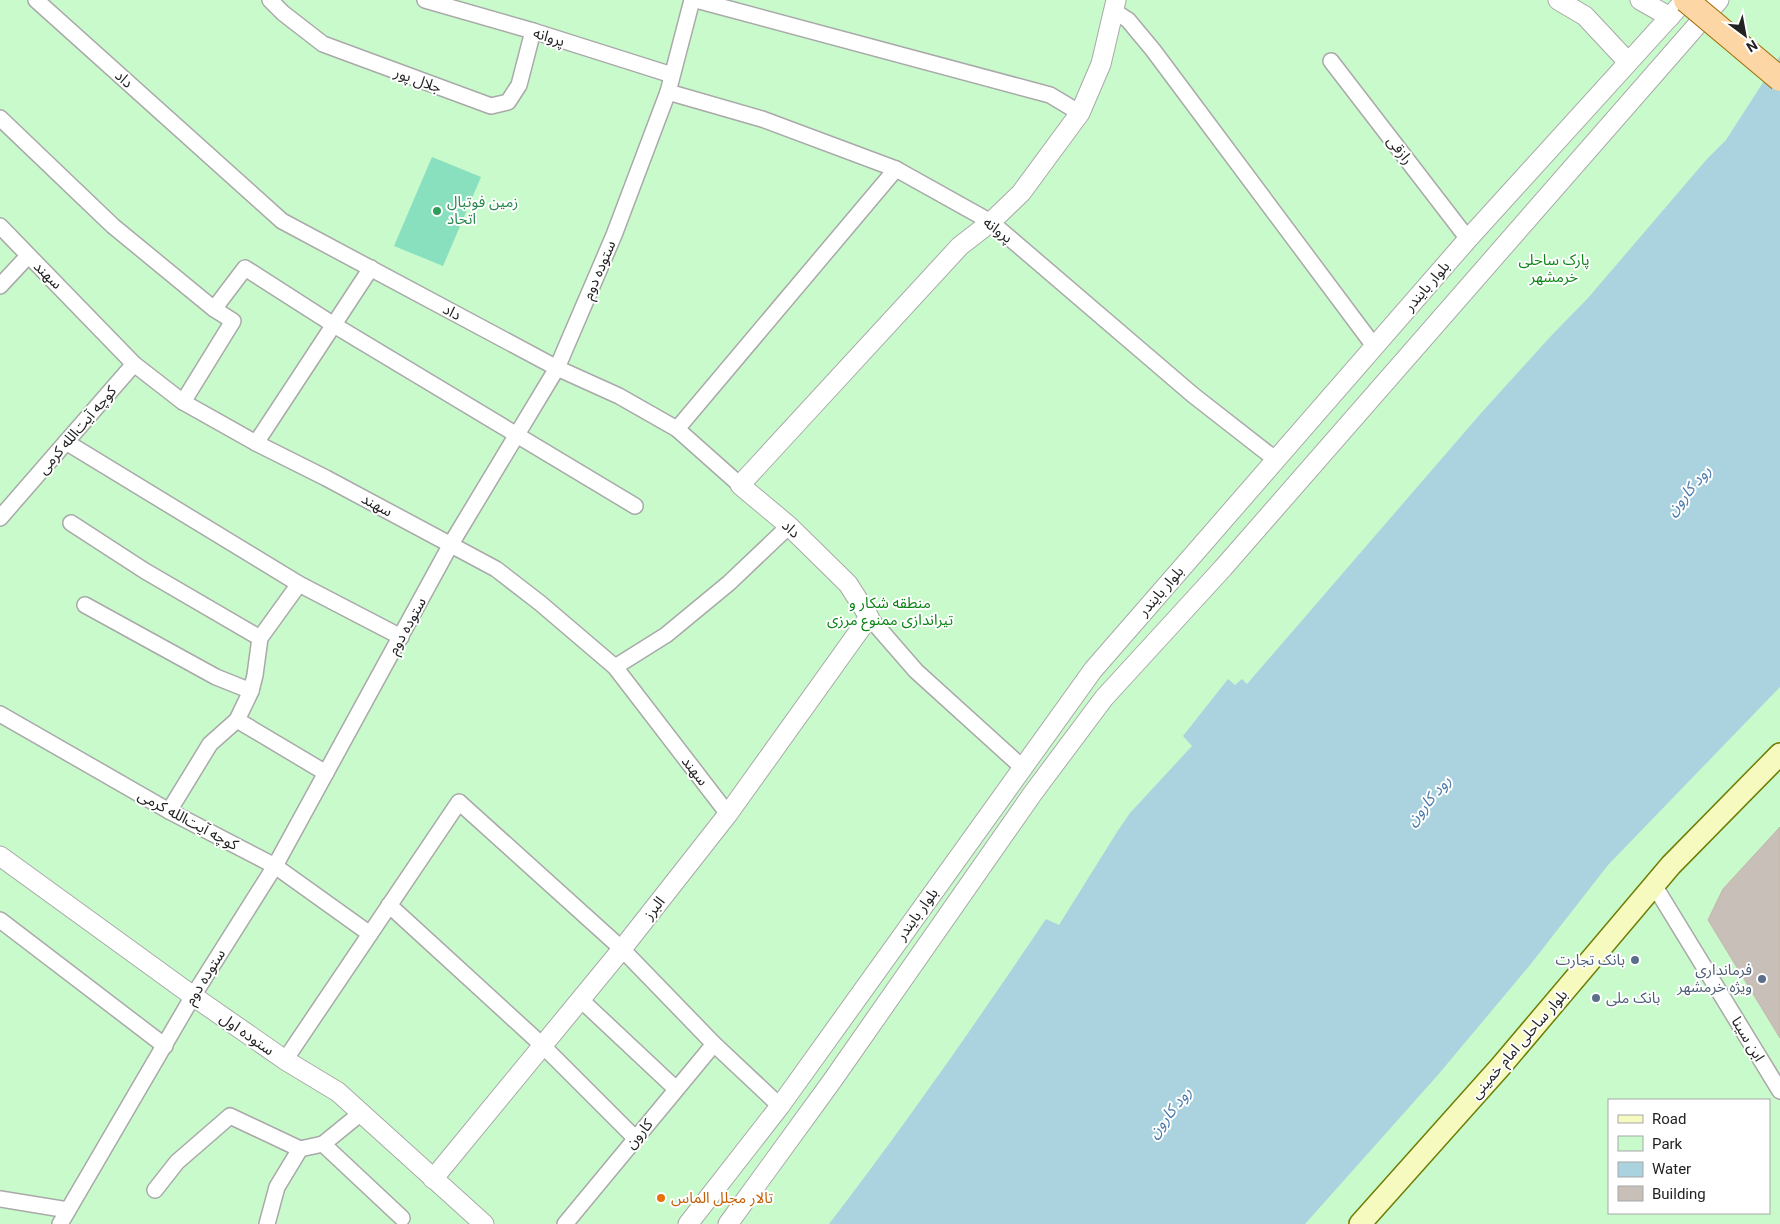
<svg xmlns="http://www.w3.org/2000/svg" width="1780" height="1224" font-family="Roboto,'Noto Sans Arabic',sans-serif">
	<rect width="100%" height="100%" fill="#f2efe9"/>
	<!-- park -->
	<path fill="#c8facc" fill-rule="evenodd" d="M 0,0 L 1780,0 L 1780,1224 L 0,1224 ZM 1609,1100 L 1769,1100 L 1769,1213 L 1609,1213 Z"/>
	<!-- pitch -->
	<polygon fill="#88e0be" points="432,157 481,177 443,266 394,246"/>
	<!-- water -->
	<path fill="#aad3df" d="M 1780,56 L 1780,687 L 1608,865 L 1530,965 L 1437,1076 L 1305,1224 L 829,1224 C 905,1125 976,1023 1046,919 L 1059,925 L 1117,832 L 1130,813 L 1192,746 L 1183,736 L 1228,679 L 1235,685 L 1242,679 L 1247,684 L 1482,412 L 1551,336 L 1588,298 L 1707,159 L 1726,140 Z"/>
	<!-- building -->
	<polygon fill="#c7bfb8" stroke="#c4b6ab" points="1780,827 1780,1038 1708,920 1723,889"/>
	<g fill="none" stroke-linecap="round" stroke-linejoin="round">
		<!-- minor casing -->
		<g stroke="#a9a9a9" stroke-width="18">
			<g id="minor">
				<polyline points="36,0 282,221 557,368 619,396 677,429 740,485"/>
				<polyline points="270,0 283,13 323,44 491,106 508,102 519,85 533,31"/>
				<polyline points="425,0 533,31 672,75"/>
				<polyline points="696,0 1050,95 1080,113"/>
				<polyline points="1114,11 1128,20 1153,50 1374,346"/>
				<polyline points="1331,61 1468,239"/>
				<polyline points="668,92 762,119 896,169 991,222 1193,395 1275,459"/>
				<polyline points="0,118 113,226 214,309 245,268 334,325 635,506"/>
				<polyline points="0,226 134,364 183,402 256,443 326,478 496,569 540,603 615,667 728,814"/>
				<polyline points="0,286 28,256"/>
				<polyline points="183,402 233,321 214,309"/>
				<polyline points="677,429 896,169"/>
				<polyline points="66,442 299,584 401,637"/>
				<polyline points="256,443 371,268"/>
				<polyline points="0,518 134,364"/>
				<polyline points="71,523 145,571 260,638"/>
				<polyline points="85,605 216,677 251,691"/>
				<polyline points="869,617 916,671 1023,768"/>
				<polyline points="615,667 666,635 729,583 789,526"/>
				<polyline points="0,714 169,811 275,866 370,934"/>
				<polyline points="237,720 326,773"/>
				<polyline points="169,811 210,744 237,720 251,691 255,675 260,638 299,584"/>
				<polyline points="1654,885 1780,1091"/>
				<polyline points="389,905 542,1045 635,1138"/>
				<polyline points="0,920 165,1046"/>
				<polyline points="580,999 676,1089"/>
				<polyline points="285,1060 459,802 622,949 714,1044 780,1106"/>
				<polyline points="323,1144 402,1218"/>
				<polyline points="155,1190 177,1162 230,1116 300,1149"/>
				<polyline points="0,1199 68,1210"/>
				<polyline points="60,1224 193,996 275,866 451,544 557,368 614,235 668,92 692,0"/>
				<polyline points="267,1224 277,1187 300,1149 323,1144 361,1113"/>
				<polyline points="565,1224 714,1044"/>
			</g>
		</g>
		<!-- tertiary casing -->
		<g stroke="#a9a9a9" stroke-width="21">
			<g id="tertiary">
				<polyline points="1558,0 1585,16 1628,62"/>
				<polyline points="1640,0 1670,17"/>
				<polyline points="0,856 193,996 285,1060 338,1092 484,1224"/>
				<polyline points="433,1179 622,949 728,814 869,617 848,584 789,526 740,485 960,246 991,222 1021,193 1080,113 1101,64 1116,0"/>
				<polyline points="688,1224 780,1106 1093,670 1468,239 1685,0"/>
				<polyline points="728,1224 832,1081 1033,793 1104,698 1223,568 1719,0"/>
			</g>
		</g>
		<!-- secondary casing -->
		<g stroke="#707d05" stroke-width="24">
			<polyline id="secondary" points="1360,1224 1501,1066 1671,865 1780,754"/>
		</g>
		<!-- minor -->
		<use href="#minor" stroke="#fff" stroke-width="15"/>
		<!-- tertiary -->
		<use href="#tertiary" stroke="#fff" stroke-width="19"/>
		<!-- secondary -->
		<use href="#secondary" stroke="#f7fabf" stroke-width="21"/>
		<!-- primary-bridge casing -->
		<g stroke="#a06b00" stroke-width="26" stroke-linecap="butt">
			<polyline id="primary-bridge" points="1686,0 1780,79"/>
		</g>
		<!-- primary-bridge -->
		<use href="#primary-bridge" stroke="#fcd6a4" stroke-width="24"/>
	</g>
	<!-- markers -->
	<circle fill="#2e9e5b" stroke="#fff" stroke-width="2" cx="437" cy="211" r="5"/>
	<g fill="#5c6f8a" stroke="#fff" stroke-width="2">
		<circle cx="1635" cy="960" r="5"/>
		<circle cx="1762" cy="979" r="5"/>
		<circle cx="1596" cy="998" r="5"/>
	</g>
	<circle fill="#e8710a" stroke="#fff" stroke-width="2" cx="661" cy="1198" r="5"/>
	<g text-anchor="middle" stroke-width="4" stroke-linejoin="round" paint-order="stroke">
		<!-- street labels -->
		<g font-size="15" fill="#222" stroke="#fff">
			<text transform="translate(549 37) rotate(17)" y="5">پروانه</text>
			<text transform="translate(124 79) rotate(42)" y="5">داد</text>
			<text transform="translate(418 80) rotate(20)" y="5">جلال پور</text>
			<text transform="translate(1400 150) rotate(52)" y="5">رازقی</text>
			<text transform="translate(998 230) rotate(37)" y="5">پروانه</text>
			<text transform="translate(599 270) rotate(-67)" y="5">ستوده دوم</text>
			<text transform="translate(48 275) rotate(44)" y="5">سهند</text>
			<text transform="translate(1427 286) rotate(-49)" y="5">بلوار بایندر</text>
			<text transform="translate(452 312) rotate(28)" y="5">داد</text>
			<text transform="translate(77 430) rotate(-49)" y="5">کوچه آیت‌الله کرمی</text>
			<text transform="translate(377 505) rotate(28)" y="5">سهند</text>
			<text transform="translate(791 529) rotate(43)" y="5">داد</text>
			<text transform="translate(1161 591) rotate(-49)" y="5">بلوار بایندر</text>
			<text transform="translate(407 626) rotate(-61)" y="5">ستوده دوم</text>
			<text transform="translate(695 771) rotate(52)" y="5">سهند</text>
			<text transform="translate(188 820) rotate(28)" y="5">کوچه آیت‌الله کرمی</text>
			<text transform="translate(654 908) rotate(-52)" y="5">البرز</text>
			<text transform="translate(917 914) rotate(-54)" y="5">بلوار بایندر</text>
			<text transform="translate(205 977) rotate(-58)" y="5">ستوده دوم</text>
			<text transform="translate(247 1034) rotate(35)" y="5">ستوده اول</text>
			<text transform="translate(1748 1039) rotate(59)" y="5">ابن سینا</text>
			<text transform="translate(1519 1044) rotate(-49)" y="5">بلوار ساحلی امام خمینی</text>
			<text transform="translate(639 1134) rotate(-50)" y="5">کارون</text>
		</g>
		<!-- leisure labels -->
		<g font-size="15" fill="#27864d" stroke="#fff" text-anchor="start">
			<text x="447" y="207">زمین فوتبال<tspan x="447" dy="17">اتحاد</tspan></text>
		</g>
		<!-- park labels -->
		<g font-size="15" fill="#0c8416" stroke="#fff">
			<text x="1554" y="265">پارک ساحلی<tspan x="1554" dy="17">خرمشهر</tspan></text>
			<text x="890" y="608">منطقه شکار و<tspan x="890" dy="17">تیراندازی ممنوع مرزی</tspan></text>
		</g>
		<!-- service labels -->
		<g font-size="15" fill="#4e5e75" stroke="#fff" text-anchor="end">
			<text x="1625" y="965">بانک تجارت</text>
			<text x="1752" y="975">فرمانداری<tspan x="1752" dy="17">ویژه خرمشهر</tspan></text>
			<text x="1606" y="1003" text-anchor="start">بانک ملی</text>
		</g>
		<!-- food labels -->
		<g font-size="15" fill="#c56008" stroke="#fff" text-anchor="start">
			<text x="671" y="1203">تالار مجلل الماس</text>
		</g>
		<!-- water labels -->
		<g font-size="16" font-style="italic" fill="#4a7aab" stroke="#fff">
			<text transform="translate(1688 490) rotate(-50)" y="6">رود کارون</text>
			<text transform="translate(1428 800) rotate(-50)" y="6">رود کارون</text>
			<text transform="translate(1169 1112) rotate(-52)" y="6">رود کارون</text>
		</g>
	</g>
	<!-- legend -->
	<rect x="1608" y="1099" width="162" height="115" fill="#ffffff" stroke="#a7a7a7"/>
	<rect x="1618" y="1115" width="25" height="8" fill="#f7fabf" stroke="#a7a7a7"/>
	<text x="1652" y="1124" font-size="15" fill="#222222">Road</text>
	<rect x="1618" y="1136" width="25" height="15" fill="#c8facc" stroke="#a7a7a7"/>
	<text x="1652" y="1149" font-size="15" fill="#222222">Park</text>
	<rect x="1618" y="1162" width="25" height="15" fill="#aad3df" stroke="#a7a7a7"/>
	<text x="1652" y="1174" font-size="15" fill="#222222">Water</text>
	<rect x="1618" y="1186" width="25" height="15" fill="#c7bfb8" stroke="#a7a7a7"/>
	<text x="1652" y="1199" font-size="15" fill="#222222">Building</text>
	<!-- north arrow -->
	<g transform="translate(1745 35) rotate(148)" stroke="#ffffff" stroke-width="4" paint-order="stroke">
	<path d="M0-4L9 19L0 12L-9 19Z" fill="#222222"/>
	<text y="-8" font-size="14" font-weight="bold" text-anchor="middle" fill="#222222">N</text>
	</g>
</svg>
